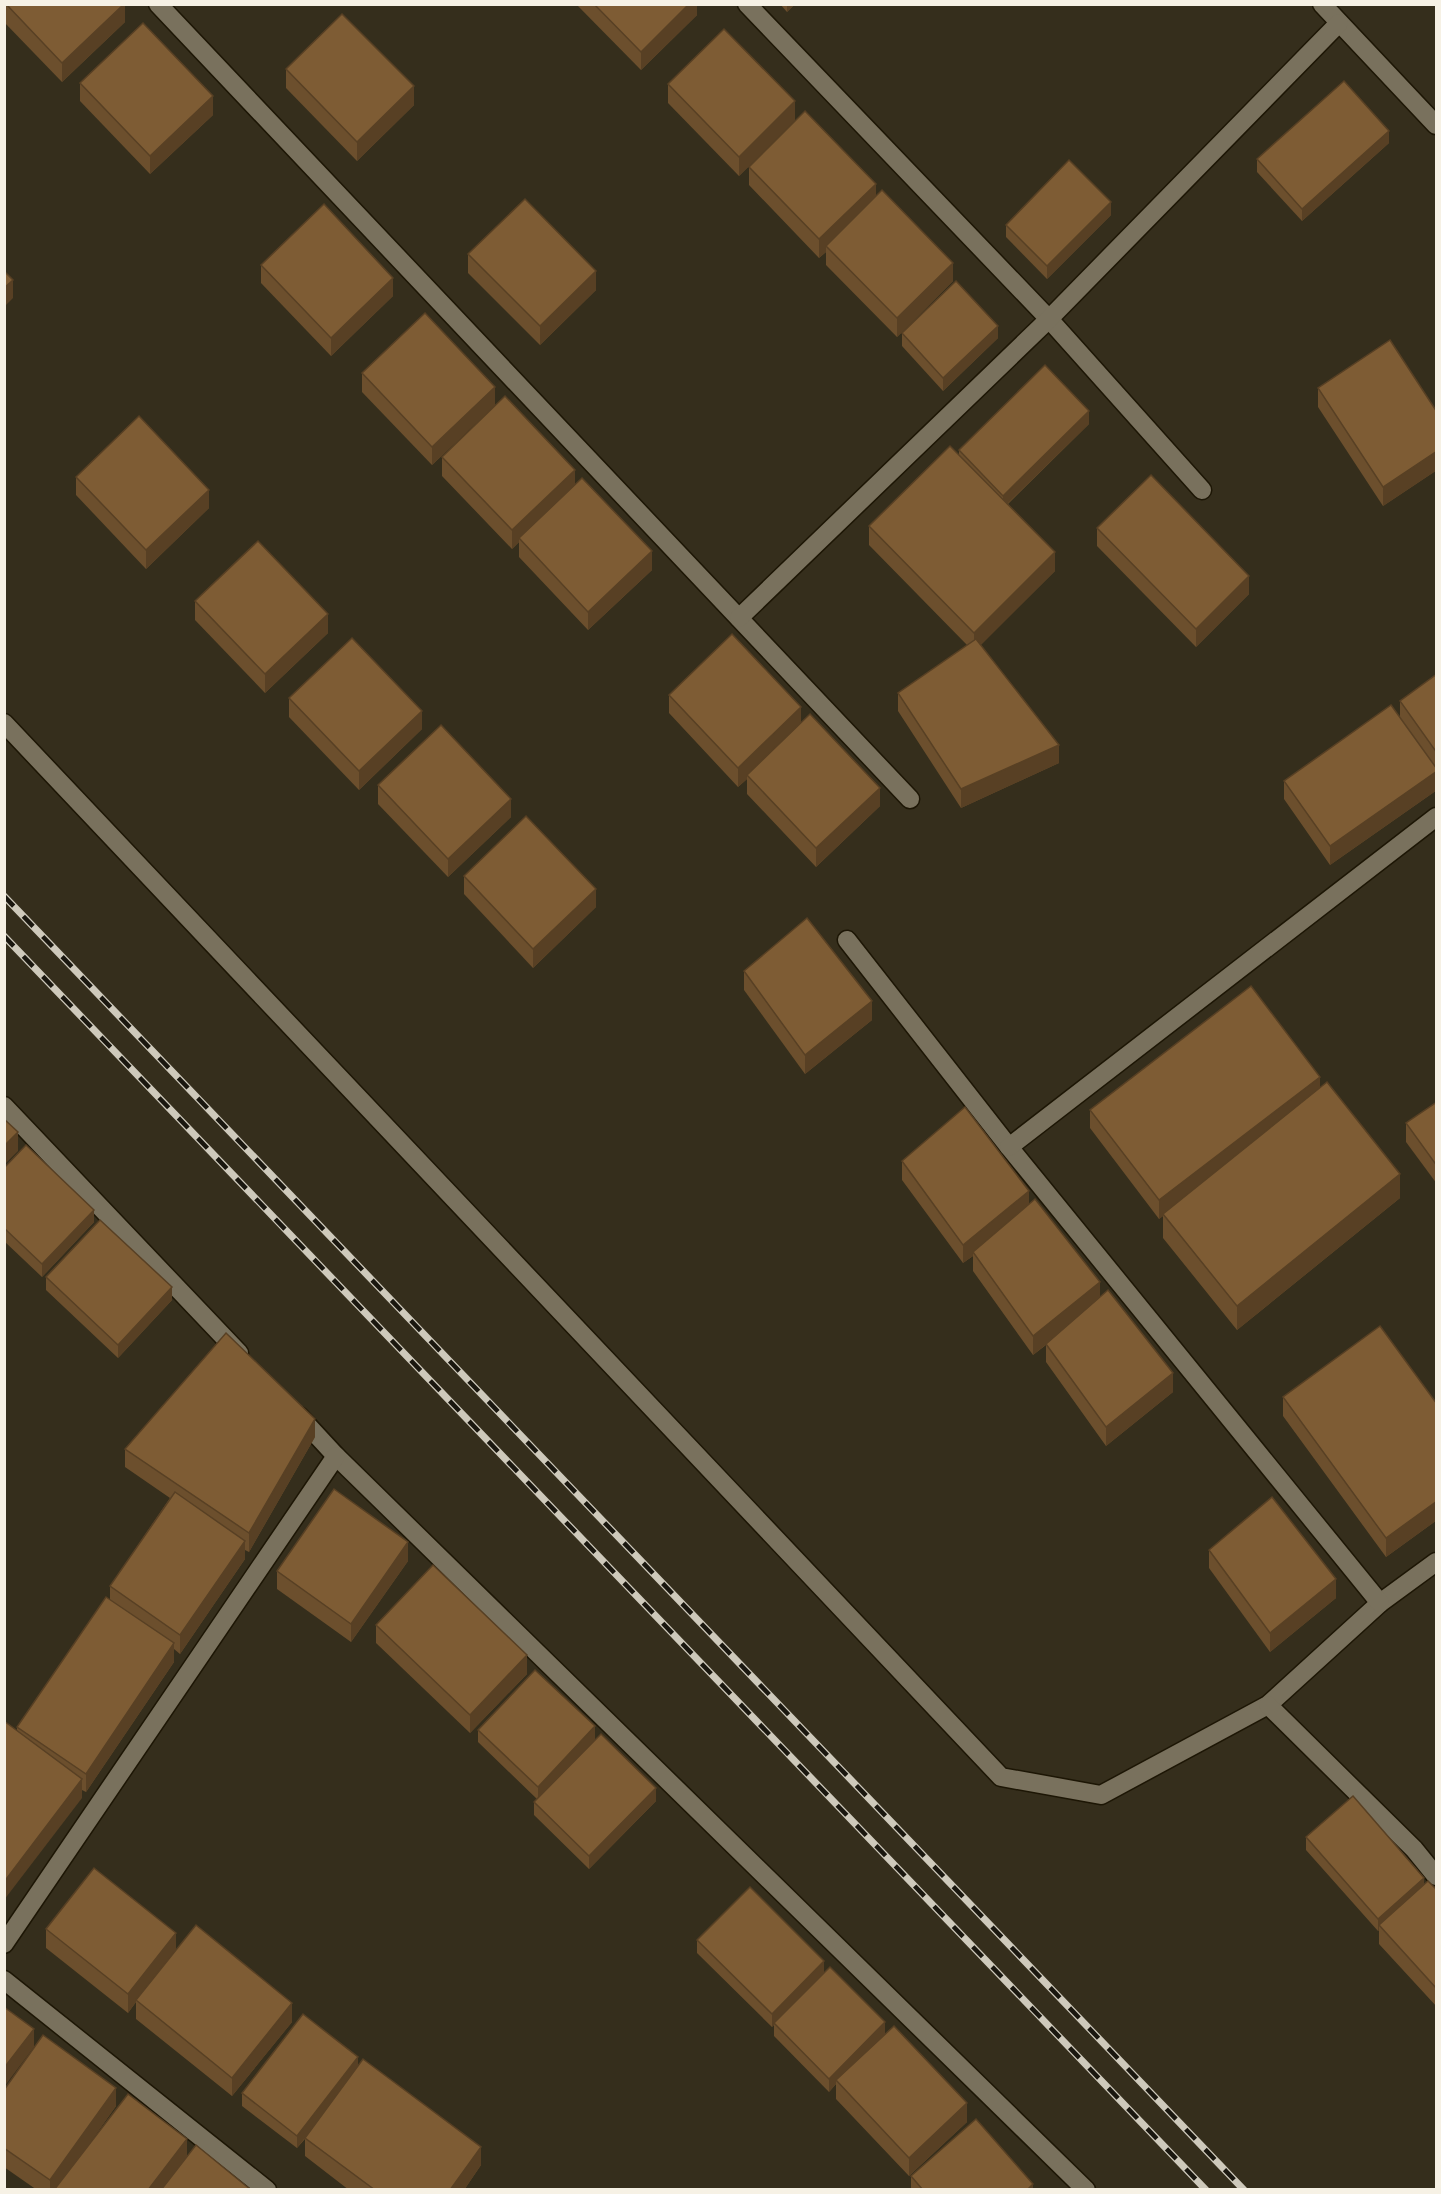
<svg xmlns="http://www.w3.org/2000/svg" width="1441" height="2194" font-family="Signika,sans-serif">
	<rect width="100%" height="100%" fill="#352e1c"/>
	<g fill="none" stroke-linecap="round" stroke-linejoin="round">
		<!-- minor casing -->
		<g stroke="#1d1605" stroke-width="21">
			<g id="minor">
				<polyline points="158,4 910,799"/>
				<polyline points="747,4 1049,319 1202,490"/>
				<polyline points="1322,4 1436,125"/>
				<polyline points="739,618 1049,319 1339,23"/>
				<polyline points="4,723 1001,1777 1101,1795 1268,1705 1380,1603 1436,1562"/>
				<polyline points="847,940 1009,1147 1380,1603"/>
				<polyline points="4,1106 239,1353"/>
				<polyline points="1009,1147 1436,817"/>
				<polyline points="299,1416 336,1456 1086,2190"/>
				<polyline points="1268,1705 1414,1849 1436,1876"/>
				<polyline points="4,1944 336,1456"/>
				<polyline points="4,1980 267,2190"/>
			</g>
		</g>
		<!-- minor -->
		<use href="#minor" stroke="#79715d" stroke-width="18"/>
		<!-- rail casing -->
		<g stroke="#cec9bb" stroke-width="7">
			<g id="rail">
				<polyline points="4,896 1244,2190"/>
				<polyline points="4,936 1206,2190"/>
			</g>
		</g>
		<!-- rail -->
		<use href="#rail" stroke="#1a170f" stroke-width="4.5" stroke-dasharray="14" stroke-linecap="butt"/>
	</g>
	<!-- wall -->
	<g fill="#6c4f2d">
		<polygon points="4,4 125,4 125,22 62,82 4,22"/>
		<polygon points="576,4 697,4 697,15 641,70"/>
		<polygon points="780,4 795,4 787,12"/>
		<polygon points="286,69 414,105 357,161 286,88"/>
		<polygon points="80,83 213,115 150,174 80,101"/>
		<polygon points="668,84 795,120 739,176 668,103"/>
		<polygon points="1389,143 1302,221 1257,172 1257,159"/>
		<polygon points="749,167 876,196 953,281 897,337 826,265 826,252 819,258 749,185"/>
		<polygon points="1111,215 1047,279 1006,237 1006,225"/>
		<polygon points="468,254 596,290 540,345 468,273"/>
		<polygon points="261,265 393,296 331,356 261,283"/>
		<polygon points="902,333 998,338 943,391 902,346"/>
		<polygon points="362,373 495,405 432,465 362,392"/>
		<polygon points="1318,388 1437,412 1437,470 1383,506 1318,407"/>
		<polygon points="1089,424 1008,504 1055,571 980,645 1059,763 961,808 898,711 898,693 967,645 869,545 869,526 959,454 959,450"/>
		<polygon points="442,457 575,484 652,570 588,630 519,557 519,542 512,549 442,476"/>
		<polygon points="76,477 209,508 146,569 76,495"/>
		<polygon points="1097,528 1249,594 1196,647 1097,546"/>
		<polygon points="195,601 328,633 265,693 195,620"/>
		<polygon points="1437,674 1437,790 1330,865 1284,799 1284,781 1400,717 1400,701"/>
		<polygon points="669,695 801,722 880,806 816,867 747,794 747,779 738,787 669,713"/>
		<polygon points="289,698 422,729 359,790 289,717"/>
		<polygon points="378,785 511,817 448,877 378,804"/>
		<polygon points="464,876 596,907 533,968 464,894"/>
		<polygon points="744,971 872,1020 805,1074 744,990"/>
		<polygon points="1320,1088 1400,1198 1237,1330 1163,1238 1163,1216 1159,1219 1090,1128 1090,1110"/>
		<polygon points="1437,1102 1437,1184 1406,1142 1406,1123"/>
		<polygon points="902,1161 1029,1204 1173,1392 1106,1446 1046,1362 1046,1345 1033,1355 973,1271 973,1256 963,1263 902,1180"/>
		<polygon points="4,1168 94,1222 42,1277 4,1241"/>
		<polygon points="46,1277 172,1300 118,1358 46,1290"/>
		<polygon points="1436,1394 1437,1520 1386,1557 1283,1416 1283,1397 1436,1404"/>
		<polygon points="315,1437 249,1552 245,1550 245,1559 180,1654 174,1649 174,1662 86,1792 82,1790 82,1798 17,1730 17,1727 110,1599 110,1586 170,1498 125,1467 125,1449"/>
		<polygon points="1209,1550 1336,1598 1270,1652 1209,1568"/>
		<polygon points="408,1561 351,1642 277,1589 277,1571"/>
		<polygon points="376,1625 527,1674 470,1733 376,1643"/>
		<polygon points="478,1730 595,1739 572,1763 656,1801 589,1869 534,1815 534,1802 537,1799 478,1742"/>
		<polygon points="1306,1837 1437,1890 1437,2007 1379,1944 1379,1930 1378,1931 1306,1850"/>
		<polygon points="46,1929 176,1950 292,2022 232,2096 136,2019 136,2002 128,2013 46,1948"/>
		<polygon points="697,1940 824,1972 885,2034 967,2122 909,2176 836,2099 836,2084 829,2092 774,2036 774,2025 772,2027 697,1953"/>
		<polygon points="358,2066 481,2165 464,2190 349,2190 305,2156 305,2139 297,2148 242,2106 242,2093"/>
		<polygon points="4,2090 116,2106 91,2141 187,2157 251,2190 37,2190 4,2167"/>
		<polygon points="911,2176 1033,2190 911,2190"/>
	</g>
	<!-- shaded-wall -->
	<g fill="#584024">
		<polygon points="124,4 125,4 125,22 62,82 62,63"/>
		<polygon points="689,4 697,4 697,15 641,70 641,52"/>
		<polygon points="787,4 795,4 787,12"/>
		<polygon points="414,86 414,105 357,161 357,142"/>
		<polygon points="213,96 213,115 150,174 150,156"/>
		<polygon points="795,101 795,120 739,176 739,157"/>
		<polygon points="1389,131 1389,143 1302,221 1302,209"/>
		<polygon points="876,184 876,202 826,246 826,252 819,258 819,239"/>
		<polygon points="1111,202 1111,215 1047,279 1047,266"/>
		<polygon points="953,263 953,281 897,337 897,318"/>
		<polygon points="596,271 596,290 540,345 540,326"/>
		<polygon points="393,278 393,296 331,356 331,338"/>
		<polygon points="13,280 13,298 4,307 4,288"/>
		<polygon points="998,326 998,338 943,391 943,378"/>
		<polygon points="495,387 495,405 432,465 432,447"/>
		<polygon points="1089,411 1089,424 1003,508 1003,496"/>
		<polygon points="1437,451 1437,470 1383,506 1383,487"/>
		<polygon points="575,470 575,488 519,538 519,542 512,549 512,530"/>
		<polygon points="209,490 209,508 146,569 146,550"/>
		<polygon points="652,551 652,570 588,630 588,612"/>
		<polygon points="1055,552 1055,571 974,652 974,633"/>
		<polygon points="1249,576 1249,594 1196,647 1196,629"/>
		<polygon points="328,614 328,633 265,693 265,674"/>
		<polygon points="801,707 801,726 747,775 747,779 738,787 738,768"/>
		<polygon points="422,711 422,729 359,790 359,771"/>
		<polygon points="1059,745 1059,763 961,808 961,789"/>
		<polygon points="1437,771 1437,790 1330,865 1330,846"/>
		<polygon points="880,788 880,806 816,867 816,848"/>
		<polygon points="511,799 511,817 448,877 448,859"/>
		<polygon points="596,889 596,907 533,968 533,949"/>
		<polygon points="872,1001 872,1020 805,1074 805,1055"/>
		<polygon points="1320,1077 1320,1095 1163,1214 1163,1216 1159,1219 1159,1200"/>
		<polygon points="18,1132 18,1151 4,1165 4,1146"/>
		<polygon points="1400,1174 1400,1198 1237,1330 1237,1306"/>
		<polygon points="1029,1191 1029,1209 973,1252 973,1256 963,1263 963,1245"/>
		<polygon points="94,1210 94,1222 42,1277 42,1264"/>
		<polygon points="1100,1282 1100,1301 1033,1355 1033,1336"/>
		<polygon points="172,1287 172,1300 118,1358 118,1345"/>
		<polygon points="1173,1373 1173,1392 1106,1446 1106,1427"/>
		<polygon points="315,1419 315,1437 249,1552 249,1533"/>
		<polygon points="1437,1501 1437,1520 1386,1557 1386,1538"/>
		<polygon points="245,1541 245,1559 180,1654 180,1635"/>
		<polygon points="408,1542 408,1561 351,1642 351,1624"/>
		<polygon points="1336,1579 1336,1598 1270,1652 1270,1633"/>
		<polygon points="174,1643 174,1662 86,1792 86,1774"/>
		<polygon points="527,1655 527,1674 470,1733 470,1715"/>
		<polygon points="595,1726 595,1739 538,1799 538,1787"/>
		<polygon points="82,1779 82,1798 4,1900 4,1882"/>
		<polygon points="656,1788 656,1801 589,1869 589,1856"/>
		<polygon points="1424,1878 1424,1891 1379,1925 1379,1930 1378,1931 1378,1919"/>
		<polygon points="176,1933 176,1952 136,2000 136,2002 128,2013 128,1994"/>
		<polygon points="824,1961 824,1973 772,2027 772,2014"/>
		<polygon points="292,2003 292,2022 232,2096 232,2078"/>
		<polygon points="885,2022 885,2035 836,2080 836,2084 829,2092 829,2079"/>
		<polygon points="34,2029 34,2047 4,2087 4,2068"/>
		<polygon points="358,2057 358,2070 297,2148 297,2136"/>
		<polygon points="116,2088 116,2106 57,2190 50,2190 50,2180"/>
		<polygon points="967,2103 967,2122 909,2176 909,2158"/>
		<polygon points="187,2139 187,2158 162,2190 148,2190"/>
		<polygon points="481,2147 481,2165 464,2190 450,2190"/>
		<polygon points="1033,2184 1033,2190 1027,2190"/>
	</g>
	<!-- building -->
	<g fill="#7e5c34" stroke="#584024" stroke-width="1.5">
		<polygon points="6,4 124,4 62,63"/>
		<polygon points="594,4 689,4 641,52"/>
		<polygon points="342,14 414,86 357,142 286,69"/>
		<polygon points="143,23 213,96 150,156 80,83"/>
		<polygon points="724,29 795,101 739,157 668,84"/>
		<polygon points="1344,81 1389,131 1302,209 1257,159"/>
		<polygon points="805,111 876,184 819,239 749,167"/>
		<polygon points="1069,160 1111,202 1047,266 1006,225"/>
		<polygon points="882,190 953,263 897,318 826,246"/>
		<polygon points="525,199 596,271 540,326 468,254"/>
		<polygon points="324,204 393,278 331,338 261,265"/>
		<polygon points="4,271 13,280 4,288"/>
		<polygon points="956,281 998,326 943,378 902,333"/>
		<polygon points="425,313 495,387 432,447 362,373"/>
		<polygon points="1390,340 1437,412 1437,451 1383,487 1318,388"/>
		<polygon points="1045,365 1089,411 1003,496 959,450"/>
		<polygon points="505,396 575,470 512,530 442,457"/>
		<polygon points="139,416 209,490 146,550 76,477"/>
		<polygon points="950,446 1055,552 974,633 869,526"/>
		<polygon points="1151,475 1249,576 1196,629 1097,528"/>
		<polygon points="582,478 652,551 588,612 519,538"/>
		<polygon points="258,541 328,614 265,674 195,601"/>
		<polygon points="732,634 801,707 738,768 669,695"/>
		<polygon points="352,638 422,711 359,771 289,698"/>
		<polygon points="976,639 1059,745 961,789 898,693"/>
		<polygon points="1437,674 1437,753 1400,701"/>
		<polygon points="1391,705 1437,769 1437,771 1330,846 1284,781"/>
		<polygon points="810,714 880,788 816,848 747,775"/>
		<polygon points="441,725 511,799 448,859 378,785"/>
		<polygon points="526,816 596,889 533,949 464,876"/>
		<polygon points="807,918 872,1001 805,1055 744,971"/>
		<polygon points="1251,986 1320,1077 1159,1200 1090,1110"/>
		<polygon points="1327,1082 1400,1174 1237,1306 1163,1214"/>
		<polygon points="1437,1102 1437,1166 1406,1123"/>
		<polygon points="965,1107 1029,1191 963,1245 902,1161"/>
		<polygon points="4,1119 18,1132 4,1146"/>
		<polygon points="26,1145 94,1210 42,1264 4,1228 4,1168"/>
		<polygon points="1035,1199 1100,1282 1033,1336 973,1252"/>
		<polygon points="100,1220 172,1287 118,1345 46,1277"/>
		<polygon points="1108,1290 1173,1373 1106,1427 1046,1344"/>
		<polygon points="1380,1326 1437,1404 1437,1501 1386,1538 1283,1397"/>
		<polygon points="226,1333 315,1419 249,1533 125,1449"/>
		<polygon points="334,1489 408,1542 351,1624 277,1571"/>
		<polygon points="175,1492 245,1541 180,1635 110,1586"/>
		<polygon points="1272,1497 1336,1579 1270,1633 1209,1550"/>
		<polygon points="433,1565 527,1655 470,1715 376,1625"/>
		<polygon points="106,1597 174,1643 86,1774 17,1727"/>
		<polygon points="535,1670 595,1726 538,1787 478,1730"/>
		<polygon points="4,1721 82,1779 4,1882"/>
		<polygon points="601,1734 656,1788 589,1856 534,1802"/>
		<polygon points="1353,1796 1424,1878 1378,1919 1306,1837"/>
		<polygon points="94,1868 176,1933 128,1994 46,1929"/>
		<polygon points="1428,1881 1437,1890 1437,1989 1379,1925"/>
		<polygon points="750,1887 824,1961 772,2014 697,1940"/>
		<polygon points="196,1925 292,2003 232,2078 136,2000"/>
		<polygon points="830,1967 885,2022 829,2079 774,2023"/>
		<polygon points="4,2007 34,2029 4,2068"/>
		<polygon points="303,2014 358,2057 297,2136 242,2093"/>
		<polygon points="894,2026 967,2103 909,2158 836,2080"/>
		<polygon points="43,2035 116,2088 50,2180 4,2148 4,2090"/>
		<polygon points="363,2059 481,2147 450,2190 375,2190 305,2138"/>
		<polygon points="128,2094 187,2139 148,2190 54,2190"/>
		<polygon points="976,2119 1033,2184 1027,2190 923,2190 911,2176"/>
		<polygon points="196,2145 251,2190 161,2190"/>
	</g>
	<!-- border -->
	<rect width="1441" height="2194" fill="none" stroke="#f6f1e5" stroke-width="12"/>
</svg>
